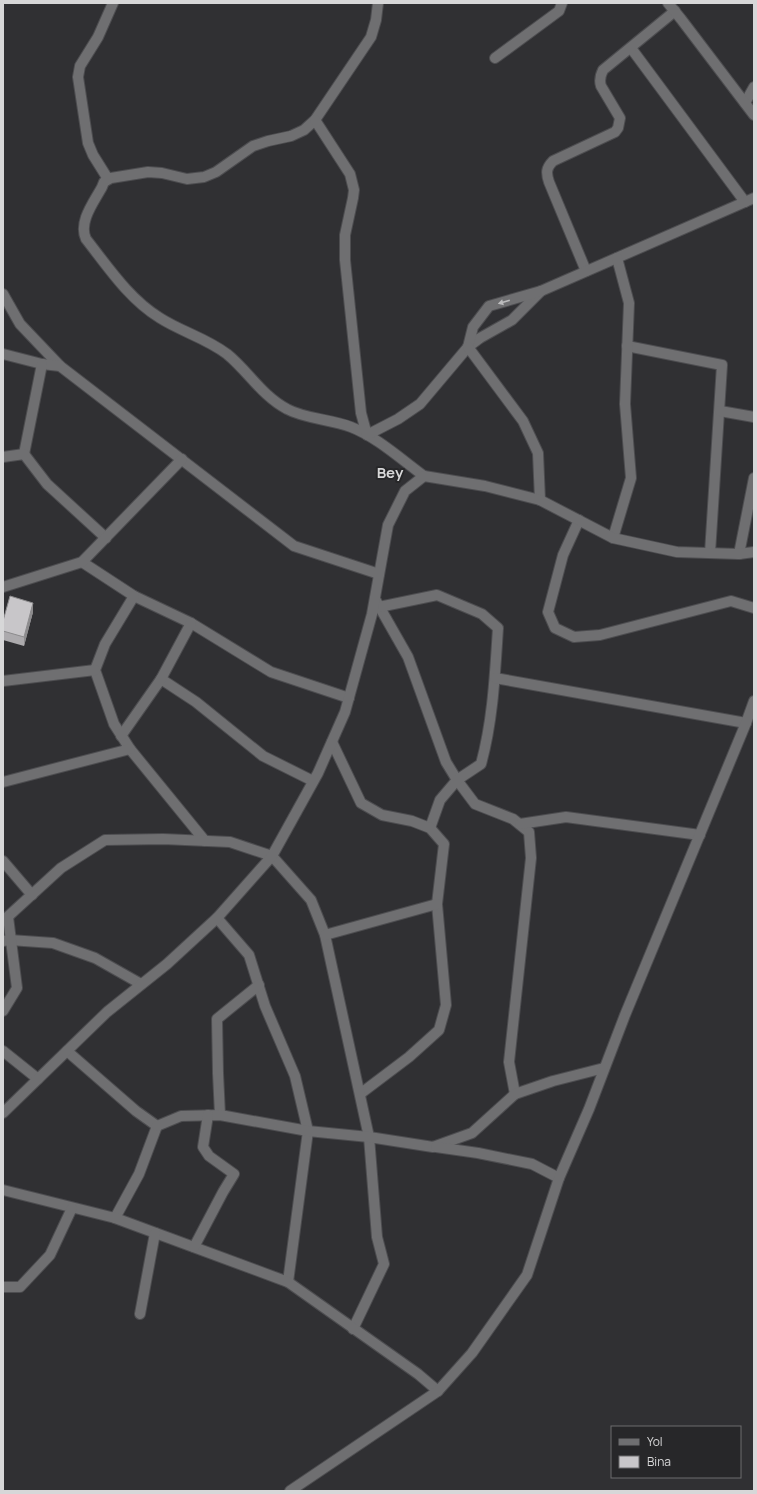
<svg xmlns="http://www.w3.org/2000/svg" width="757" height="1494" font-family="Manrope,sans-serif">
	<rect width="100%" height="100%" fill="#303033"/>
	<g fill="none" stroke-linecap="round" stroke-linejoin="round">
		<!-- street casing -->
		<g stroke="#4d4d50" stroke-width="12">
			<g id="street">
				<path d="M 378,3 L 376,20 L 371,37 L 315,120 L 304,130 L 291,136 L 268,141 L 253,146 L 216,172 L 204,177 L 187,179 L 162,173 L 148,172 L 111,178 L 104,182 L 102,187 C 94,202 78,222 86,239 C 108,267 129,299 160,318 C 182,332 206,338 227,354 C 248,371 262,396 287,409 C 305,419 331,419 351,427 C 377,437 402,460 424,476"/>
				<polyline points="631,48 745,202"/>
				<polyline points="495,58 559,11 562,3"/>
				<polyline points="745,103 754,87"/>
				<polyline points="315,120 350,174 354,190 353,198 345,235 345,260 361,413 367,435 398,419 420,404 468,347 480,338 512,320 541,291"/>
				<polyline points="108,179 93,155 88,143 78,77 80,66 98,37 113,3"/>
				<path d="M 586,271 L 549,182 C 546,173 546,168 553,161 L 615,132 L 618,128 L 620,118 L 601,86 C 599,80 600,76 603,70 L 675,11"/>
				<polyline points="3,294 20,324 60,366"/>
				<polyline points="627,346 722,365 710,553"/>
				<polyline points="468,347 473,327 489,306 541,291 754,198"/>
				<polyline points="468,347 523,421 538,453 540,500"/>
				<polyline points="3,354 42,364 60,366 294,546 379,574"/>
				<polyline points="720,411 754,417"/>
				<polyline points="24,454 42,364"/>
				<polyline points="3,457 24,454 47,484 106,538"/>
				<polyline points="579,520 563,555 548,612 555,628 574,637 600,635 731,601 754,608"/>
				<polyline points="613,538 631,478 625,404 629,303 617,258"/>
				<polyline points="739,554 754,478"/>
				<polyline points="82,562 134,596 191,623 271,672 349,698"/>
				<polyline points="3,587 82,562 182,459"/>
				<polyline points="134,596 105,644 95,670 114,724 130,749 205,841"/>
				<polyline points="375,599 408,657 446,762 457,780 475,804 513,819 529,832 531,858 509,1062 515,1094"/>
				<path d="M 379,607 L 437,595 L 482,614 L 498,628 C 495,674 493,720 481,764 L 457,780 L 440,800 L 430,828"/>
				<polyline points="495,678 746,723"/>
				<polyline points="161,679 196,702 263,756 313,781"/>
				<polyline points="3,681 95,670"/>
				<polyline points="121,736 161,679 191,623"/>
				<polyline points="332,742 361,803 382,815 412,821 430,828 444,844 437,904 446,1005 439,1030 409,1057 360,1094"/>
				<polyline points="3,782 130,749"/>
				<polyline points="520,824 566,817 700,835"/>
				<polyline points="3,861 32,895"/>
				<polyline points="217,918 249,955 265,1006 295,1076 308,1131 288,1282"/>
				<polyline points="3,921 61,868 105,840 163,839 230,842 272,856 311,900 325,935 369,1137 377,1237 384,1264 353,1329"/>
				<polyline points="325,935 437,904"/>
				<polyline points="3,941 10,940 53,943 95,958 141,984"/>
				<polyline points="3,1011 17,988 8,917"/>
				<polyline points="3,1051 38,1079"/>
				<polyline points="67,1051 136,1111 157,1126 139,1174 115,1218"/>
				<polyline points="3,1113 107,1012 167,964 217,918 272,856 318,773 345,712 372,614 388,525 405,491 424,476 485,486 540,500 613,538 677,552 739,554 754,552"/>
				<polyline points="220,1115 218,1073 217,1019 259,985"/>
				<polyline points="157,1126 181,1116 220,1115 308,1131 369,1137 433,1147 472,1133 515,1094 553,1081 604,1068"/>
				<polyline points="436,1147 478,1153 532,1164 559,1178"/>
				<polyline points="3,1190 115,1218 288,1282 418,1374 438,1391"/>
				<polyline points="194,1247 223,1192 234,1174 209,1156 203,1147 208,1115"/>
				<polyline points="3,1287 20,1287 50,1255 72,1208"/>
				<polyline points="140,1314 155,1233"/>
				<polyline points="290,1491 438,1391 472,1353 527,1275 559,1178 589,1109 625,1015 746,723 754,701"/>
			</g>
		</g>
		<!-- secondary casing -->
		<g stroke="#4d4d50" stroke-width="12">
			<polyline id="secondary" points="668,3 681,19 754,115"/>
		</g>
		<!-- street -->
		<use href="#street" stroke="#6f6f71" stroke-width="10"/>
		<!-- secondary -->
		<use href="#secondary" stroke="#6f6f71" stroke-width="10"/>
	</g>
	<!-- wall -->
	<polygon fill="#acaaad" points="33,612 24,646 3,640 3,621"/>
	<!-- shaded-wall -->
	<polygon fill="#8c8b8d" points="33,603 33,612 24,646 24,637"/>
	<!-- building -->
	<polygon fill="#c8c6c9" stroke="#8c8b8d" points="10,596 33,603 24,637 3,631 3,621"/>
	<!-- one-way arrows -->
	<defs><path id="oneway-solid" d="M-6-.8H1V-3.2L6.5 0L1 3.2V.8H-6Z"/></defs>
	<use fill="#bdbdbe" href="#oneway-solid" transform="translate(504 302) rotate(164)"/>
	<g text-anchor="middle" stroke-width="4" stroke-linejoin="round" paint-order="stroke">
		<!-- district labels -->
		<g font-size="15" font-weight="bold" fill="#d7d7d8" stroke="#272729">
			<text x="390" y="478">Bey</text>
		</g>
	</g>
	<!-- border -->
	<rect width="757" height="1494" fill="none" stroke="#d7d7d8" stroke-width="8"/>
	<!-- legend -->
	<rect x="611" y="1426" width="130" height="52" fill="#272729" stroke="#6d6d6f"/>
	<rect x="619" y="1439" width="20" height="6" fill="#6f6f71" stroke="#6d6d6f"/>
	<text x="647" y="1446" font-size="12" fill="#d7d7d8">Yol</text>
	<rect x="619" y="1456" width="20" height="12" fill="#c8c6c9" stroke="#6d6d6f"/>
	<text x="647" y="1466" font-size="12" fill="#d7d7d8">Bina</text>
</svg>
